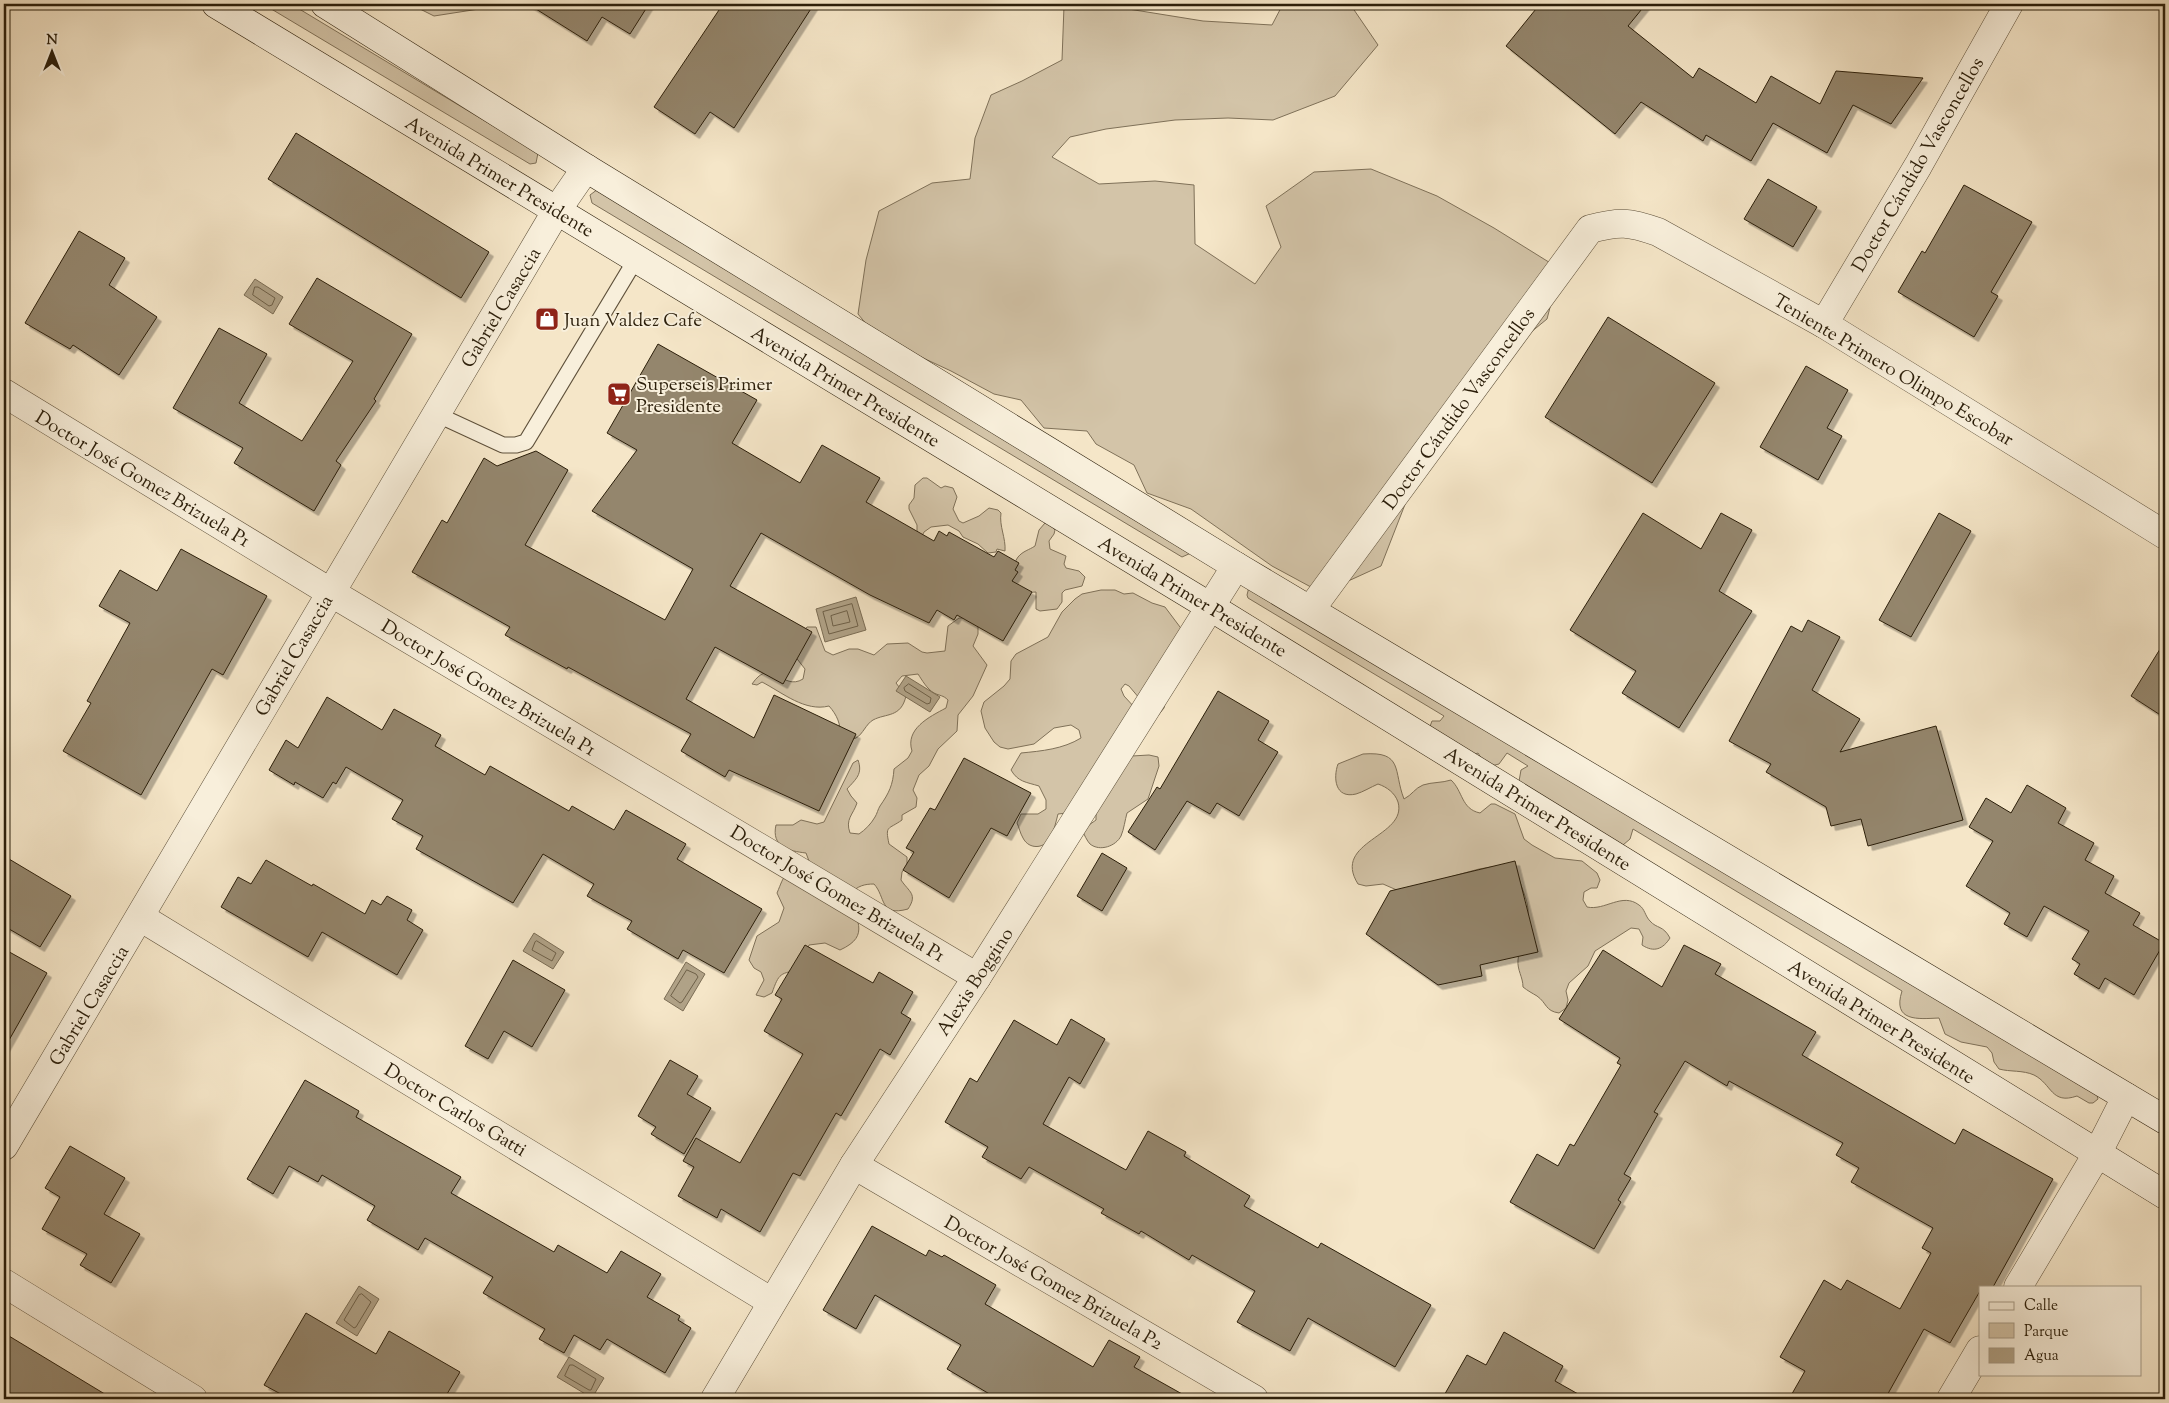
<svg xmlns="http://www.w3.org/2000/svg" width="2169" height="1403" font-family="'Sorts Mill Goudy',serif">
	<defs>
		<filter id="shadow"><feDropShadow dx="4.5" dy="4.5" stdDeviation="0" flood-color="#0004"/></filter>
	</defs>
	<rect width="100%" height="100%" fill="#f5e6c8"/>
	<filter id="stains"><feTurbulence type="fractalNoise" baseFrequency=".004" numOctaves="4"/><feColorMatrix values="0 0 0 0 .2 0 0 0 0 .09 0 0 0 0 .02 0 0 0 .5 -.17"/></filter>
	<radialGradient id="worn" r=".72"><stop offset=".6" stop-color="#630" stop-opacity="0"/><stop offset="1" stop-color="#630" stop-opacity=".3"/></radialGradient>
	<!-- green -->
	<g fill="#d3c4a8" stroke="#7f7159">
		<polygon points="263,4 291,4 538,153 536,163 530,164"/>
		<polygon points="410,4 485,4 479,9 434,16"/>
		<polygon points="1283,4 1350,4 1378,45 1335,96 1273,120 1228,118 1175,120 1106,129 1070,137 1052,157 1099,184 1155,181 1194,185 1195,244 1255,284 1281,247 1266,206 1314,172 1371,169 1437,196 1494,228 1560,269 1547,319 1486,369 1413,484 1381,566 1322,593 1272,566 1191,509 1147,493 1134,465 1096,444 1087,431 1044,428 1021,400 994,394 951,371 876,336 858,314 866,260 879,211 932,183 970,179 975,138 991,95 1022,81 1062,60 1064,6 1116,7 1203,21 1272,25"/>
		<polygon points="598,189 1191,553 1182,557 592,203 590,195"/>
		<path d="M 923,478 L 927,478 L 941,488 L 945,486 L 953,488 L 957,497 L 953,509 L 959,521 L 963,523 L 979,516 L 989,508 L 998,510 L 1001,513 C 999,526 1006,538 1005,551 L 997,549 L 996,552 L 988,553 L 978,544 L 963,537 L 959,531 L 948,525 L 931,527 L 924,532 L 922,536 L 917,537 L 917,525 L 909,509 L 909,505 L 914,498 L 915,485 Z"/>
		<path d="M 1045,523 L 1049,523 L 1055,530 L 1054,534 L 1049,541 L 1050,549 L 1066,556 L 1064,564 L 1066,568 L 1079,571 L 1085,577 L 1082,586 L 1065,590 L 1062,593 L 1062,602 L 1057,609 L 1040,611 L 1036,609 L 1036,592 C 1033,592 1028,593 1024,592 C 1007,589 1011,567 1018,557 C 1023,551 1029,550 1035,546 L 1039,530 Z"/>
		<path d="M 1249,587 L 2096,1092 L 2098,1099 L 2093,1103 L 2089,1103 L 2077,1096 C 2051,1105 2052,1084 2034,1075 C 2023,1070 2010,1072 1999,1069 L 1994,1062 L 1992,1053 L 1987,1047 L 1961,1042 L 1945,1034 L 1939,1018 C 1918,1019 1892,1022 1902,991 L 1633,829 L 1630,839 L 1623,845 L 1573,821 L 1571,812 L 1518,787 L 1521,770 L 1528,766 L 1507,753 L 1499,764 L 1491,766 L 1483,761 L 1478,753 L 1471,756 L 1429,729 L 1432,721 L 1440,721 L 1444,716 L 1248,598 L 1247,595 Z"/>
		<path d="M 1101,590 L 1115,590 L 1124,594 L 1133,593 L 1152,603 L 1165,607 L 1183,631 L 1164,708 L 1156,718 L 1129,686 L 1125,684 L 1121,689 L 1124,696 L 1136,709 L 1132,756 L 1149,755 L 1158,757 L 1159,766 L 1148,799 L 1127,813 C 1125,820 1124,829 1121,836 C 1116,846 1100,852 1090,844 C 1087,841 1084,834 1082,830 L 1096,820 L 1096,810 L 1058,814 C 1056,822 1054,830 1051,837 C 1045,849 1029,850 1023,838 C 1020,833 1019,827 1017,823 L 1021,814 L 1038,814 L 1046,809 L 1046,800 L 1039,786 C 1026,782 1018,782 1011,770 L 1021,753 C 1042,751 1063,749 1081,738 L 1079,730 L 1071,725 L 1054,728 L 1034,744 L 1008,749 L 1000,747 L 994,742 L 985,728 L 981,711 L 984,702 L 1004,686 L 1010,679 L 1011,661 L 1016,654 L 1048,637 L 1062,612 L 1075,599 L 1082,594 Z"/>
		<path d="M 959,618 L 968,618 L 978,625 L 978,634 L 973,646 L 987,665 L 973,696 L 958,715 L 957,731 L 938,749 L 929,766 L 919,775 L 913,790 L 917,798 L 916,807 L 902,815 L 902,820 C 888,830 885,825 889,844 L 907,857 L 907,865 L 902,872 L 901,880 C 909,892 918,894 908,909 C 879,917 886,897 874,884 C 864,884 858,886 851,893 C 853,919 873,935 840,950 L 825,943 L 809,945 L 801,970 C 780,973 779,973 772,993 L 764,997 L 756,995 L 764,980 L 761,972 L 754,968 L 749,960 L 757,936 L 779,922 L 784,908 L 777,893 C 785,874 783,873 804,869 L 809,861 L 806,853 C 789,851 771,847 776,825 L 793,825 L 801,820 L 817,824 L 824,822 L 853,763 L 858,760 C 863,774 856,779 847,789 L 851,796 L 857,803 C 853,815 845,819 850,833 L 859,834 C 865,830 871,824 875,817 C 877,814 878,809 880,806 C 889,793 893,785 894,769 L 908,758 L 912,751 C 905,729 929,717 946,708 L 948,700 C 943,695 940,696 934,693 C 927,689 922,680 918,674 L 902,676 L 896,683 L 906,696 C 901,718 886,713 873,720 C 866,724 863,734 856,738 C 851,740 846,738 840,736 C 841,724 837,715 829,706 C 805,712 783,693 762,682 L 757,685 L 752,684 C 772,655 782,692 803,679 L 805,669 L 794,655 L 801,634 L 807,627 L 816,627 L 825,651 L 833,655 L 849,649 L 858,649 L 874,655 L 887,644 L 908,643 L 922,652 L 927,653 L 945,651 L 948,626 Z"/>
		<path d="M 1363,754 C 1404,751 1393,771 1404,799 C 1412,795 1415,788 1423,785 C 1432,782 1442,783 1451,780 C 1463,791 1461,809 1480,813 L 1491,804 L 1495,804 L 1515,814 L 1524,839 L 1532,845 L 1555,858 L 1582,861 L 1597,873 L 1600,880 L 1597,888 L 1591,888 L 1584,892 L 1583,900 L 1587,907 C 1605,911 1622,892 1639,905 C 1645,909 1645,916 1650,921 C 1657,929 1663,925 1670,938 C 1663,949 1654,953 1642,945 L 1643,937 L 1639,929 L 1631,928 L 1595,951 L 1588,966 L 1569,983 L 1566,991 L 1568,1000 L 1566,1008 L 1559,1013 C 1545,1011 1547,1003 1537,996 C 1532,993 1528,991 1523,987 C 1523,977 1517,970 1518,960 C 1519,944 1530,924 1528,909 C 1527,899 1522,889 1519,879 L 1497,866 L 1479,869 L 1399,891 L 1383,884 L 1366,886 L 1358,884 C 1331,841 1408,837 1398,802 C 1395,793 1387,787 1378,784 C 1371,787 1363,792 1356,794 C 1335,799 1333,778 1338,764 Z"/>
	</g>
	<!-- water -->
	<g fill="#b0a287" stroke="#7b6d55">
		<polygon points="255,279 283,297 273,314 244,295"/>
		<polygon points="856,597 866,630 825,642 816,609"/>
		<polygon points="906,676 940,697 930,712 896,691"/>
		<polygon points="534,933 564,952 553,969 523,951"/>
		<polygon points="686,962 705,974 683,1011 664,999"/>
		<polygon points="359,1286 379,1299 357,1336 336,1323"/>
		<polygon points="569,1357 604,1378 592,1398 557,1377"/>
	</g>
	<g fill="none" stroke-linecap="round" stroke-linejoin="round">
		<!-- shore -->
		<g stroke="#6e6048" stroke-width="1">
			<polygon points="255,287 258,287 275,298 272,305 269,306 253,295"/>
			<polygon points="852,604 858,626 829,634 823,612"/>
			<polygon points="847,611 850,622 833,626 831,616"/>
			<polygon points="909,684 931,698 930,703 927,704 905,691 904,688"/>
			<polygon points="537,941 556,953 552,961 532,950 535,942"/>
			<polygon points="687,970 696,974 698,977 682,1002 680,1003 671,996"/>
			<polygon points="362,1294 371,1302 356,1327 354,1328 344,1320 359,1295"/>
			<polygon points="570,1365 573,1365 596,1379 591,1390 589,1390 565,1376"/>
		</g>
	</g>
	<!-- building -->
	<g fill="#94866d" stroke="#2b1e0a" filter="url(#shadow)">
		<polygon points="528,4 649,4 630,34 602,17 587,41"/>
		<polygon points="723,4 814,4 734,128 710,112 695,134 654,107"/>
		<polygon points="1540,4 1646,4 1628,26 1693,78 1699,68 1756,103 1771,76 1820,104 1836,71 1923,78 1891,124 1853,105 1827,153 1773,123 1751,161 1706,135 1703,141 1641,102 1615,134 1506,46"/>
		<polygon points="296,133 489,252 461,298 268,179"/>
		<polygon points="1768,179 1817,207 1793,247 1744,219"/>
		<polygon points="1964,185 2032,222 1991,292 1998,296 1974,337 1898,292 1922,251 1925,253"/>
		<polygon points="79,231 125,258 109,285 157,317 119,375 73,345 70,349 25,323"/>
		<polygon points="317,278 412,334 374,399 376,401 336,461 341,465 314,511 234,463 243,448 173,408 219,328 267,354 239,403 302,441 353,361 289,324"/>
		<polygon points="1608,317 1715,383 1652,483 1545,417"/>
		<polygon points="658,344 757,400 732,443 800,483 822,445 880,478 866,502 934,541 939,531 947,536 949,532 994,557 998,551 1019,563 1015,570 1018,572 1012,581 1032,592 1003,641 957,615 954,620 937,610 929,623 870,595 761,533 730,586 812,632 783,684 715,647 686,699 754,738 774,695 856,734 819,811 729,770 725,777 681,751 691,734 568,667 567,669 505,635 510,627 412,572 442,520 447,523 484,458 497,466 536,451 568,470 525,545 665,620 693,569 592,511 637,450 607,433"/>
		<polygon points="1806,366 1848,390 1827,428 1842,436 1818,480 1760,447"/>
		<polygon points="1643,513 1701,549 1721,513 1752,530 1719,591 1752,611 1679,728 1622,693 1636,671 1570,630"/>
		<polygon points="1939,513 1971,531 1911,637 1879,620"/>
		<polygon points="181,549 267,596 223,675 212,669 141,795 63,751 91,703 87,701 130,623 99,606 120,570 157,591"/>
		<polygon points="1808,620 1840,637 1812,690 1860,719 1840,752 1936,726 1963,820 1868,846 1861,819 1831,826 1826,807 1766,772 1771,764 1729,741 1791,626 1802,632"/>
		<polygon points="2165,641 2165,718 2131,696"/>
		<polygon points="1218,691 1269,721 1258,740 1278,752 1239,816 1217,803 1210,814 1187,801 1155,850 1128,832 1157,787 1160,789"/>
		<polygon points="327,697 382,730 394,709 441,735 435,746 485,775 490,766 569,811 572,806 614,830 626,810 686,844 677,859 762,909 724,973 683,950 678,959 627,929 632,921 587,896 594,884 543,854 513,903 416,849 423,836 392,819 403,800 346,767 336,784 333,782 323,798 295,782 294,785 269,770 286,740 298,748"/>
		<polygon points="964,758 1031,793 1007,836 991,828 949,898 903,870 914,852 906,848 930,808 935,810"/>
		<polygon points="2027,785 2066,808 2058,823 2094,843 2085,860 2114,876 2105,893 2140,913 2133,925 2164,943 2134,995 2105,978 2099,989 2074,974 2080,964 2072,959 2089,931 2044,906 2027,937 2004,924 2010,913 1966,886 1993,841 1969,827 1986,798 2011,813"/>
		<polygon points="1102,853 1127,868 1102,911 1077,896"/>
		<polygon points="4,856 71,896 40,947 4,926"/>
		<polygon points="266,860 312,886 313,884 365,914 372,900 381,905 387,896 412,910 407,920 423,930 397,975 322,932 308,957 221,907 238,877 251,884"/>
		<polygon points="1515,861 1538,952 1480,965 1482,976 1438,985 1366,934 1390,891"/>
		<polygon points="805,945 873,983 879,972 913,992 901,1013 911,1019 890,1055 880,1049 841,1116 836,1113 800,1176 793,1173 760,1232 721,1209 717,1218 678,1196 694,1167 683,1161 696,1138 740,1163 803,1054 764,1031 782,999 775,995"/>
		<polygon points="1684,945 1721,964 1715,974 1816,1032 1802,1055 1955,1144 1963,1129 2053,1179 1993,1287 1980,1287 1980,1291 1950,1343 1924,1329 1885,1399 1789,1399 1805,1371 1780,1357 1824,1280 1841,1290 1847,1280 1900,1309 1931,1253 1922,1248 1933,1228 1851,1182 1859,1168 1836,1155 1843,1143 1729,1081 1727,1086 1685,1061 1654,1112 1658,1114 1624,1174 1631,1178 1618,1200 1621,1202 1594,1249 1510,1202 1537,1154 1558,1166 1570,1144 1574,1146 1621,1065 1617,1063 1620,1058 1559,1019 1603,950 1662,987"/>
		<polygon points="4,949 47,973 4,1049"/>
		<polygon points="513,960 565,990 532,1047 504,1031 488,1059 465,1046"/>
		<polygon points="1071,1019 1105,1039 1080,1084 1069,1077 1043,1124 1126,1170 1148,1131 1186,1152 1184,1156 1250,1196 1244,1206 1318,1248 1321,1243 1431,1305 1395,1367 1308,1318 1290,1351 1237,1322 1255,1291 1192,1255 1189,1260 1141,1231 1139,1234 1101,1213 1104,1209 1029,1167 1021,1179 982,1157 988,1147 945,1122 970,1078 977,1082 1014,1020 1057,1045"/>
		<polygon points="670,1060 698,1076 687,1094 711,1108 684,1154 651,1134 656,1127 638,1116"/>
		<polygon points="305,1080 359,1111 356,1117 461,1177 451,1193 554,1252 558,1245 607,1273 621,1251 661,1274 647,1297 680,1316 678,1320 691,1328 665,1373 607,1339 600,1350 574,1335 564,1353 539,1339 545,1329 483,1293 493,1277 425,1238 418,1250 367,1220 375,1206 322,1175 318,1182 289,1166 273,1194 247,1179"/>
		<polygon points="70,1146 125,1178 104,1214 140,1234 111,1283 80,1265 87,1254 42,1229 60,1197 45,1188"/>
		<polygon points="872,1226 926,1256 929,1250 942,1257 944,1255 996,1285 985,1304 1093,1367 1109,1340 1140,1357 1134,1367 1191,1399 998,1399 947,1369 961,1345 875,1295 856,1329 823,1310"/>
		<polygon points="306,1313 376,1354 389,1331 460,1372 444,1399 290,1399 264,1385"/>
		<polygon points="1504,1332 1563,1366 1555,1381 1587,1399 1442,1399 1467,1355 1486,1365"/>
		<polygon points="4,1333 113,1399 4,1399"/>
	</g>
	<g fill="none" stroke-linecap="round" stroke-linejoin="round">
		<!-- lane casing -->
		<g stroke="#5e503a" stroke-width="17">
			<polyline id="lane" points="436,414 503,445 516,445 526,442 636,259"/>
		</g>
		<!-- street casing -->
		<g stroke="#5e503a" stroke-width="29">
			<g id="street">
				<polyline points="1824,324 1918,166 2009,4"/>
				<polyline points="4,393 330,592 977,977"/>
				<path d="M 1311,609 L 1590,229 C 1620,221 1629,222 1658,232 L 1824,324 L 2165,535"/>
				<polyline points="140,917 772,1302"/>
				<polyline points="4,1146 557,210 586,168"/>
				<polyline points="854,1165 1254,1399"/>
				<polyline points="4,1283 193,1399"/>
				<polyline points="2018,1287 2097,1154 2126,1097"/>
				<polyline points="715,1399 854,1165 977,977 1236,566"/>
				<polyline points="1951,1399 1980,1350"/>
			</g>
		</g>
		<!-- secondary casing -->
		<g stroke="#2b1e0a" stroke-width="29">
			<g id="secondary">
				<polyline points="216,4 1209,606 2165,1195"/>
				<polyline points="325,4 586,168 1236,566 2165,1120"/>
			</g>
		</g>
		<!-- lane -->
		<use href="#lane" stroke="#f8efdb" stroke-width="15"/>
		<!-- street -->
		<use href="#street" stroke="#f8efdb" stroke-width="28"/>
		<!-- secondary -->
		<use href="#secondary" stroke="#f8efdb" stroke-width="28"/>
	</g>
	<!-- icons -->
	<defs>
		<g id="shop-square" transform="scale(1.25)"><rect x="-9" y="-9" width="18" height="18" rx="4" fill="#8f2418" stroke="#f8efdb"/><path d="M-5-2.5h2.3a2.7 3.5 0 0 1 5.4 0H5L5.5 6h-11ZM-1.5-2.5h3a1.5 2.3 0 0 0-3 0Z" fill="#fff"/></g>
		<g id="supermarket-square" transform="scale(1.25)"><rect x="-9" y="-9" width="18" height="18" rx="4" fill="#8f2418" stroke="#f8efdb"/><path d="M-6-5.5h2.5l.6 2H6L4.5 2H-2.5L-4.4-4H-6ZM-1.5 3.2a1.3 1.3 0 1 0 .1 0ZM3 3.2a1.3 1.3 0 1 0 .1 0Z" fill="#fff"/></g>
	</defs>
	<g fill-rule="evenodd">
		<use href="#shop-square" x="547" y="319"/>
		<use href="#supermarket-square" x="619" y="394"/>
	</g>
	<g text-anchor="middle" stroke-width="4" stroke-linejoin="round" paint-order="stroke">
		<!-- street labels -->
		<g font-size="19" fill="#2b1e0a" stroke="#f8efdb">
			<text transform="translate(1917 164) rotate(-60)" y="7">Doctor Cándido Vasconcellos</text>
			<text transform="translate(500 176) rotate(31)" y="7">Avenida Primer Presidente</text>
			<text transform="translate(500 307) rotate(-59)" y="7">Gabriel Casaccia</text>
			<text transform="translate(1894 369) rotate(31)" y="7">Teniente Primero Olimpo Escobar</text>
			<text transform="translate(846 386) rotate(31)" y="7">Avenida Primer Presidente</text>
			<text transform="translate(1458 408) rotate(-54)" y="7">Doctor Cándido Vasconcellos</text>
			<text transform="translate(143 478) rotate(31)" y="7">Doctor José Gomez Brizuela P1</text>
			<text transform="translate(1193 596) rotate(31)" y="7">Avenida Primer Presidente</text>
			<text transform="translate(293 655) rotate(-60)" y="7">Gabriel Casaccia</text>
			<text transform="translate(489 687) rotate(31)" y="7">Doctor José Gomez Brizuela P1</text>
			<text transform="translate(1538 808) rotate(32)" y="7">Avenida Primer Presidente</text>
			<text transform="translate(838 893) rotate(31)" y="7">Doctor José Gomez Brizuela P1</text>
			<text transform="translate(974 981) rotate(-57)" y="7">Alexis Boggino</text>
			<text transform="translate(88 1005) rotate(-59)" y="7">Gabriel Casaccia</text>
			<text transform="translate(1882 1021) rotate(32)" y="7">Avenida Primer Presidente</text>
			<text transform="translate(456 1109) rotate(31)" y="7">Doctor Carlos Gatti</text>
			<text transform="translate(1054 1282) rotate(30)" y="7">Doctor José Gomez Brizuela P2</text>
		</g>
		<!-- poi labels -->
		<g font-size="19" fill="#2b1e0a" stroke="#f8efdb" text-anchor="start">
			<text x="564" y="326">Juan Valdez Cafe</text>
			<text x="636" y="390">Superseis Primer<tspan x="636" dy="22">Presidente</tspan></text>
		</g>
	</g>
	<!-- margin -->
	<rect width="2169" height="1403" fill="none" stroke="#f5e6c8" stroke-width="20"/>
	<rect x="5" y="5" width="2159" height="1393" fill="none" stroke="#2b1e0a" stroke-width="2.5"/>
	<rect x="10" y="10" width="2149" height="1383" fill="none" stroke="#2b1e0a"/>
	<!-- legend -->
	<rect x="1979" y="1286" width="162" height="90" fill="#f8efdb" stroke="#a69b87"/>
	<rect x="1989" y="1302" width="25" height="8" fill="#f8efdb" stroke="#a69b87"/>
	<text x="2024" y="1310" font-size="15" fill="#2b1e0a">Calle</text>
	<rect x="1989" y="1323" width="25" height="15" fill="#d3c4a8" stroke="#a69b87"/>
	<text x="2024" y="1336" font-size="15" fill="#2b1e0a">Parque</text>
	<rect x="1989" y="1348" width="25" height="15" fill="#b0a287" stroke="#a69b87"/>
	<text x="2024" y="1360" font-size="15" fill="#2b1e0a">Agua</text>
	<!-- north arrow -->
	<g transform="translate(52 52)" stroke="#f8efdb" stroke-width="4" paint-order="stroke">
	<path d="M0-4L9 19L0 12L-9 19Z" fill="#2b1e0a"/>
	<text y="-8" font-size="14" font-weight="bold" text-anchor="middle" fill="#2b1e0a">N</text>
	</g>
	<rect width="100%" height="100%" filter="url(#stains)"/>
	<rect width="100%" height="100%" fill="url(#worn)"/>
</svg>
